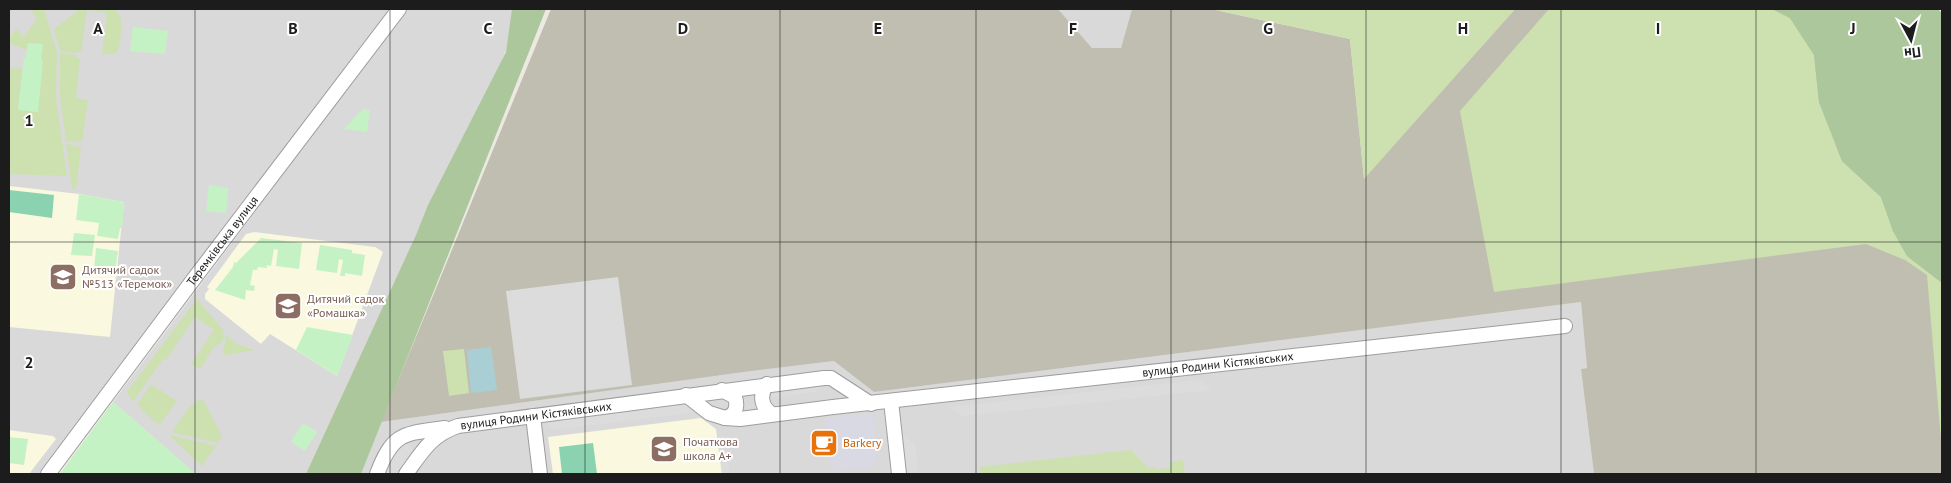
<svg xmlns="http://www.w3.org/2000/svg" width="1951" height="483" font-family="'PT Sans',sans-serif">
	<rect width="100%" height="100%" fill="#ece9e3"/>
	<!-- residential -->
	<g fill="#dad9da">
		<polygon points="9,9 395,9 42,474 9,474"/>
		<polygon points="407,9 523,9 331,474 196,474 113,402"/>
		<polygon points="1058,9 1132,9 1121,48 1092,48"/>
		<polygon points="1581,302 1587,368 1581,369 1594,474 361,474 381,422 744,372 834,361 874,392"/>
	</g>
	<!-- education -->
	<g fill="#faf8de">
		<polygon points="9,186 79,194 124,202 110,337 9,327"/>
		<polygon points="254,232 375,247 383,252 337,376 270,334 261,344 205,299 205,294 209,289 207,287 246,234"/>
		<polygon points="701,418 716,429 722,474 553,474 548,437"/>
		<polygon points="9,430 53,436 56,439 29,474 9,474"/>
	</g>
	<!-- construction -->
	<polygon fill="#c0beb0" points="551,9 1058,9 1092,48 1121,48 1132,9 1211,9 1350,39 1364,178 1515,9 1937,9 1942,13 1942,474 1594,474 1581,369 1587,368 1581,302 874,392 834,361 744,372 381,422"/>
	<!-- grass -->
	<g fill="#cce1af">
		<polygon points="31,9 44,9 57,53 56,98 67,176 9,174 9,71 12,67 22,69 18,109 41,60 28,43 27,50 9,43 9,39 16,29 23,37 37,19"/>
		<path d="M 80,9 C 102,9 125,0 121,31 C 120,39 121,48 115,54 L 102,54 L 107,13 L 87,10 L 81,52 L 77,52 L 76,53 L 60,51 L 54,29 Z"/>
		<polygon points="1211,9 1515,9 1364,179 1350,39"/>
		<polygon points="1549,9 1772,9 1790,18 1814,55 1819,102 1842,161 1881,197 1893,231 1907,256 1942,283 1942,452 1927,275 1905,260 1866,244 1494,292 1460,111"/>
		<polygon points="60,53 76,55 76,57 80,58 76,98 88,100 82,142 66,141 60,97"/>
		<polygon points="66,144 81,147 76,189 72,189"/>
		<polygon points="197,299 224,331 223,341 214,347 200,369 191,364 214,330 195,317 166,360 163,359 133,402 127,392"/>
		<polygon points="226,335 237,344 255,350 227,355 223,353"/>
		<polygon points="464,349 469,393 449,396 443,351"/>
		<polygon points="151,384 177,401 160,424 156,423 137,405"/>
		<polygon points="201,399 204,401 222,436 217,443 172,432 190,406"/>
		<polygon points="170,435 216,446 202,466 170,436"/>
		<polygon points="1131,450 1148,468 1157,467 1158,469 1170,468 1169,462 1183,460 1185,474 980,474 979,467"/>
	</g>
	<!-- forest -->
	<g fill="#adc79d">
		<polygon points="512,9 546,9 361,474 306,474 416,235 428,205 506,52"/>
		<polygon points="1772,9 1937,9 1942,13 1942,283 1907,256 1893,231 1881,197 1842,161 1819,102 1814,55 1790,18"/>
	</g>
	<!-- park -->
	<g fill="#c5f2c5">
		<polygon points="133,27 168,31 165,54 130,51"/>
		<polygon points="28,43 43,44 41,60 43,61 38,112 18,110 24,58 26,58"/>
		<polygon points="363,109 370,110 367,132 344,129"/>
		<polygon points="209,185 228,188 226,213 206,211"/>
		<polygon points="79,194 124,202 122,228 120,228 118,239 97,236 99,223 76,220"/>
		<polygon points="74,233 95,235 92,256 71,255"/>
		<polygon points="261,238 302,243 299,269 276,266 278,250 274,249 271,266 267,265 267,268 258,267 257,270 253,270 250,285 255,286 254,291 246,290 245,300 215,290 233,267 234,262 236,263"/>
		<polygon points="320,245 352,250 352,253 365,255 362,276 345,273 345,276 340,276 343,260 339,259 337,273 316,270"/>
		<polygon points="96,248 118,251 115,272 94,270"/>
		<polygon points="307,327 353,335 337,376 296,350"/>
		<polygon points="113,402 196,474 60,474"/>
		<polygon points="303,423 317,432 305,451 291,442"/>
		<polygon points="9,437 28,439 24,465 9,463"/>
	</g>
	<!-- pitch -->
	<g fill="#8bd2b0">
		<polygon points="9,190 54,195 52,218 9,212"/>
		<polygon points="593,443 597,474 562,474 559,447"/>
	</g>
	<!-- parking -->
	<g fill="#dcdcdc">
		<polygon points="618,277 632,385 520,399 506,291"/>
		<polygon points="1199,380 1212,390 962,416 950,407"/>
		<polygon points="826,381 817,392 768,398 776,386"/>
		<polygon points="683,399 697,412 553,430 544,418"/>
		<polygon points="903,435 915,444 918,474 907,474"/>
		<polygon points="725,436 730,474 722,474 717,437"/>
		<polygon points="402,443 408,444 412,448 415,456 406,474 377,474"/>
	</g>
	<!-- plaza -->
	<polygon fill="#d8d9e2" points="872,413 878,456 874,466 831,471 825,418"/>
	<!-- water -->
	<polygon fill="#a9cfd5" points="491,347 497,390 471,393 467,350"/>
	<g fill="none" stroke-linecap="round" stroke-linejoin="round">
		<!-- minor casing -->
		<g stroke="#9d9d9d" stroke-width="16">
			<g id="minor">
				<path d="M 767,384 C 759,395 761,407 772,414"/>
				<path d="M 722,390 L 735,397 C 738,407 736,415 725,418"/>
				<path id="s1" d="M 686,395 L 709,413 L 725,418 L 740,419 L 833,407 L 1565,326"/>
				<polyline points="891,401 899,474"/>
				<polyline points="533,416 540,474"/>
				<path id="s2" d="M 48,474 L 193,280 L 399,9"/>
				<path d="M 377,474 C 393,432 403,434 445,428"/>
				<path id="s3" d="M 406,474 C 422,452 431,435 458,426 L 824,378 L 831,378 L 871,404"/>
			</g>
		</g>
		<!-- minor -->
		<use href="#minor" stroke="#fff" stroke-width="14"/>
	</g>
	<!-- grid -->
	<path fill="none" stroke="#1c1c1c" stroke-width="1" stroke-opacity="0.55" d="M 195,9 L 195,474M 390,9 L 390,474M 585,9 L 585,474M 780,9 L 780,474M 976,9 L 976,474M 1171,9 L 1171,474M 1366,9 L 1366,474M 1561,9 L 1561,474M 1756,9 L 1756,474M 9,242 L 1942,242"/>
	<!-- icons -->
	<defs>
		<g id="school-square" transform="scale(1.4375)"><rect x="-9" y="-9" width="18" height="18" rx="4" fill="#8d6e63" stroke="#fff"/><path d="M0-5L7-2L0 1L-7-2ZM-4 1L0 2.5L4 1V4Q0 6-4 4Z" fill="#fff"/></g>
		<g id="cafe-square" transform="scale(1.4375)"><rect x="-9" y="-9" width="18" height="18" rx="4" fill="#e8710a" stroke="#fff"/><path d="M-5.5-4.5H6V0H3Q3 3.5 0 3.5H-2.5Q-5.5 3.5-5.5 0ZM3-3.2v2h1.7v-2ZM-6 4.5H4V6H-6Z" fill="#fff"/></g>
	</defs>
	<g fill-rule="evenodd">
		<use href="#school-square" x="63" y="277"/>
		<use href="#school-square" x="288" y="306"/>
		<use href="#cafe-square" x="824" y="443"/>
		<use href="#school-square" x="664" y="449"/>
	</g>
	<g text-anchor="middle" stroke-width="4" stroke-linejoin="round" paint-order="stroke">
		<!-- street labels -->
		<g font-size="12" fill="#1c1c1c" stroke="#fff">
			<text dy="4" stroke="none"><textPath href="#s2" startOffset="291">Теремківська вулиця</textPath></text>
			<text dy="4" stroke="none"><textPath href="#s1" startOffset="542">вулиця Родини Кістяківських</textPath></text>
			<text dy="4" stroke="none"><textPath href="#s3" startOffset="151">вулиця Родини Кістяківських</textPath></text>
		</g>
		<!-- education labels -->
		<g font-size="12" fill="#785e54" stroke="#fff" text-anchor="start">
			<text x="82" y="274">Дитячий садок<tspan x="82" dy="14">№513 «Теремок»</tspan></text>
			<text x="307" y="303">Дитячий садок<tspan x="307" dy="14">«Ромашка»</tspan></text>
			<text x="683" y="446">Початкова<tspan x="683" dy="14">школа А+</tspan></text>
		</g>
		<!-- food labels -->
		<g font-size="12" fill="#c56008" stroke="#fff" text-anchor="start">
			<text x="843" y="447">Barkery</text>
		</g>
	</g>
	<g font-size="16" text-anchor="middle" font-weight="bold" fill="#1c1c1c" stroke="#fff" stroke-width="4" stroke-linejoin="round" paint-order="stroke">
		<text x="98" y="34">A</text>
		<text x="293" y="34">B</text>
		<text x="488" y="34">C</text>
		<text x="683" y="34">D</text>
		<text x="878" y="34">E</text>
		<text x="1073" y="34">F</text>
		<text x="1268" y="34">G</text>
		<text x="1463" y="34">H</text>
		<text x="1658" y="34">I</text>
		<text x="1853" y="34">J</text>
		<text x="29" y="126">1</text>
		<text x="29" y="368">2</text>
	</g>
	<!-- border -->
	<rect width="1951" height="483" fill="none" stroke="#1c1c1c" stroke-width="20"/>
	<!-- north arrow -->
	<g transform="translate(1911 40) rotate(173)" stroke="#ffffff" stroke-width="4" paint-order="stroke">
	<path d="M0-4L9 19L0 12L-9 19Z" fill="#1c1c1c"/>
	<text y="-8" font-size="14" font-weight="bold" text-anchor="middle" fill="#1c1c1c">Пн</text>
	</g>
</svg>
